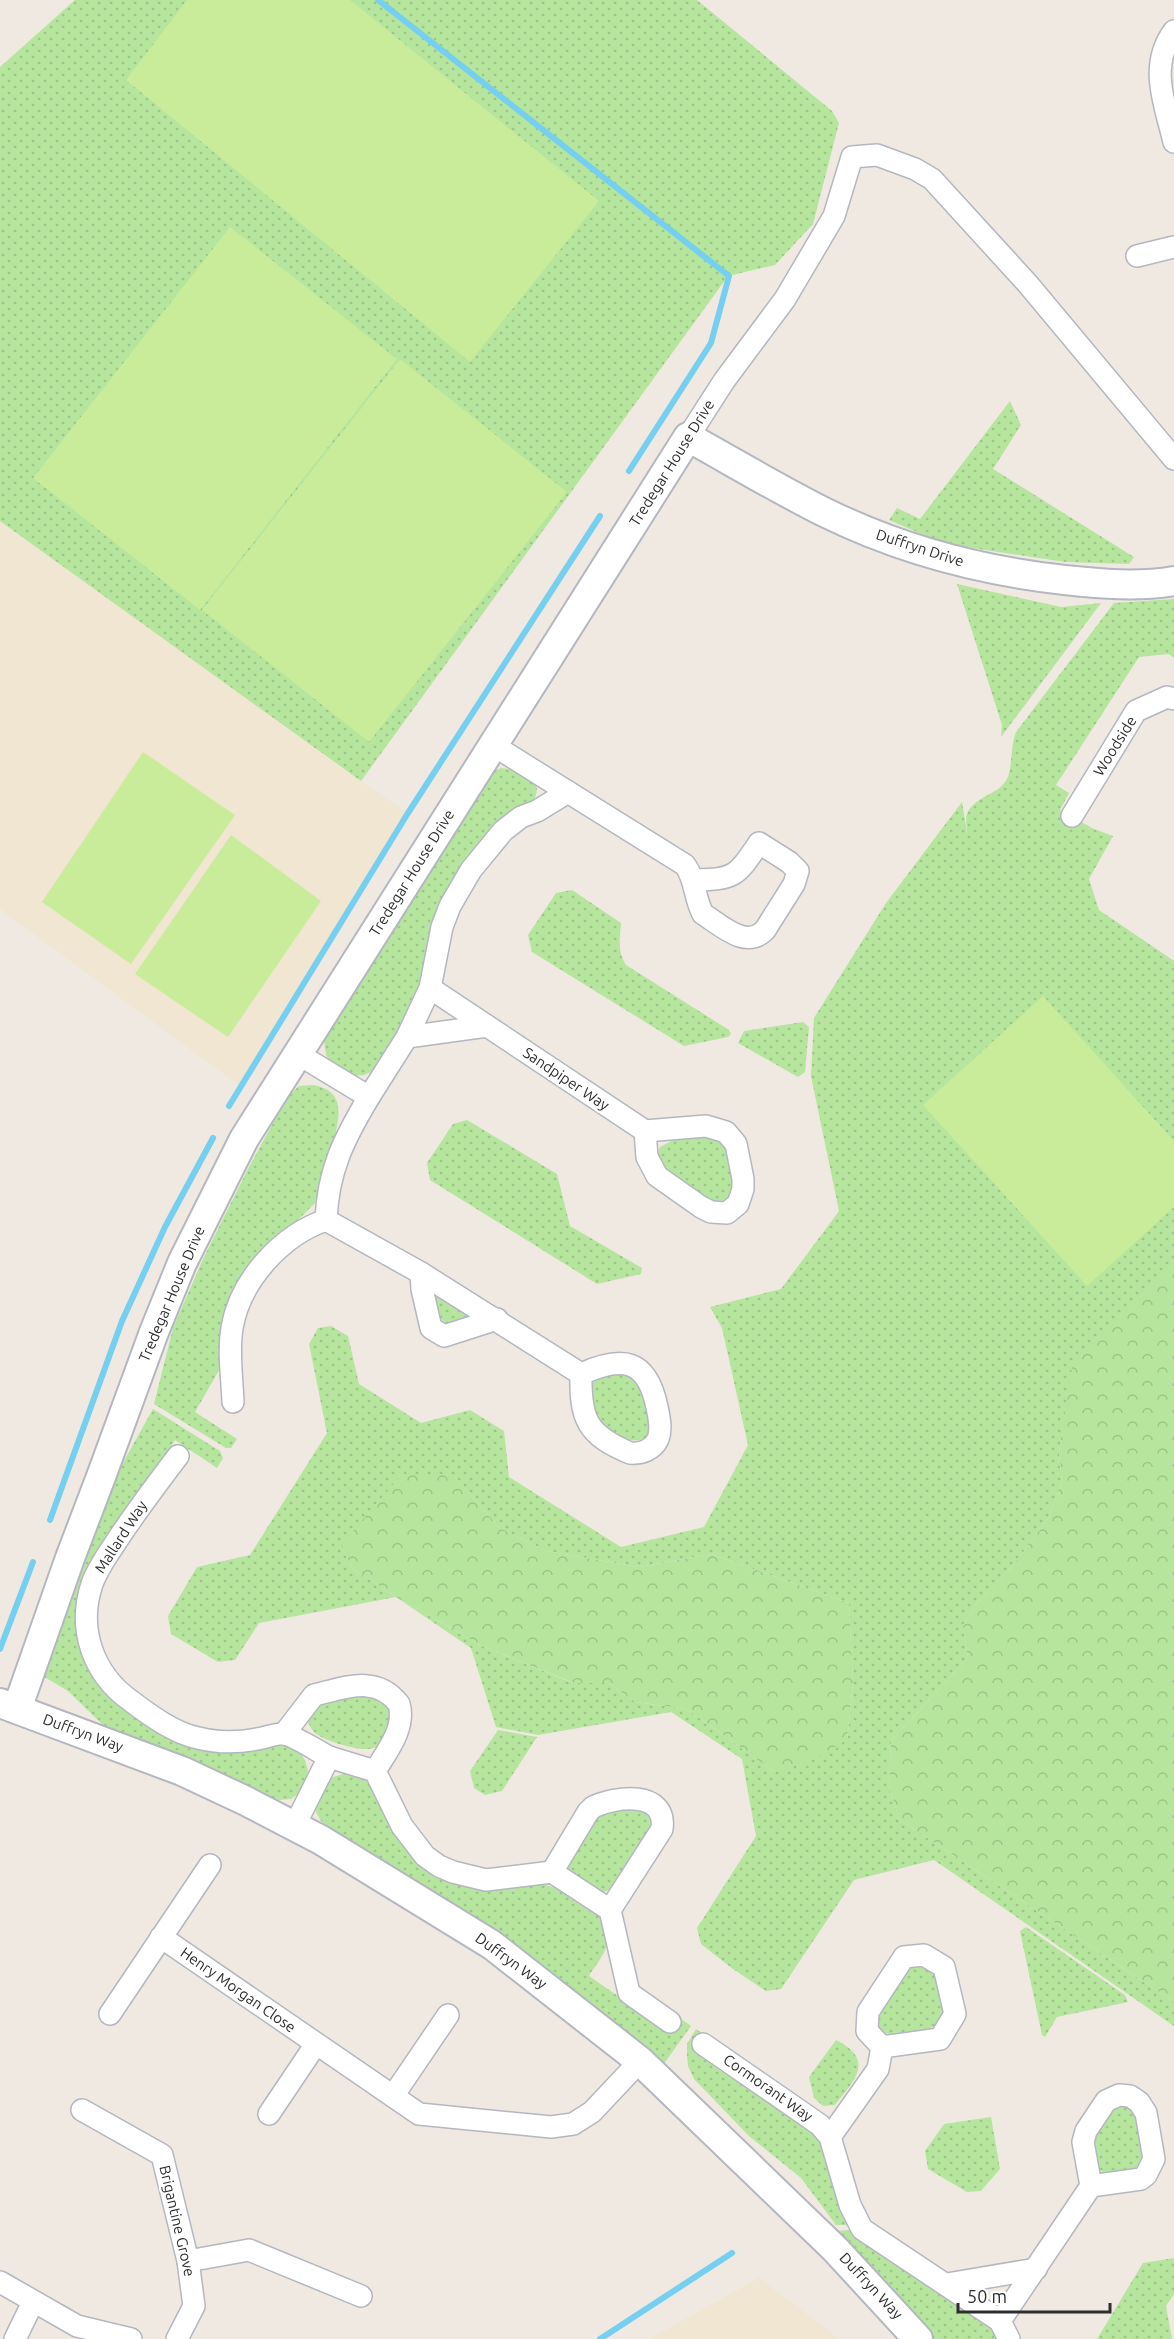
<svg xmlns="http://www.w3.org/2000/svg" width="1174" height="2339" font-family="Ubuntu,sans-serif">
	<defs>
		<pattern id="green-dots" width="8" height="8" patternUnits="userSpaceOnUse" patternTransform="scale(1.5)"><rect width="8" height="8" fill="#b6e59e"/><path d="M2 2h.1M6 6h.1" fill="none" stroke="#9dc588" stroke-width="1.8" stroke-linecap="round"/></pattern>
		<pattern id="forest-crowns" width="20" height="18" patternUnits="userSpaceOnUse" patternTransform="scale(1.5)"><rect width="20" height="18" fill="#b6e59e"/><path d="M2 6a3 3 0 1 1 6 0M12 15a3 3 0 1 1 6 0" fill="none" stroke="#9dc588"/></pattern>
	</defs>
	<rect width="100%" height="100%" fill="#efe9e1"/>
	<!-- education -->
	<g fill="#f0e6d1">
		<polygon points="75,0 717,292 361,781 408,813 240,1086 0,909 0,67"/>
		<polygon points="759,2278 831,2332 837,2339 649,2339"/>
	</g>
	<!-- green -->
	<g fill="url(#green-dots)" fill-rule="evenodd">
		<polygon points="75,0 697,0 832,111 839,123 813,224 775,265 728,276 361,781 0,521 0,67"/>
		<polygon points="1010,401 1021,425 993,469 1134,557 1129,564 1065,562 972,548 933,539 889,520 897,508 920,519"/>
		<polygon points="957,584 1061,607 1101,603 1001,737 1002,725"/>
		<path d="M 1174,599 L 1174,657 L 1168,654 L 1139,657 L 1056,785 L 1069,793 L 1060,810 L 1094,829 L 1113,836 L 1089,879 L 1099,910 L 1174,961 L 1174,1264 L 1074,1361 L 1059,1451 L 1062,1482 L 1048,1519 L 1012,1567 L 976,1604 L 963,1625 L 968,1658 L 891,1741 L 889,1786 L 899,1819 L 1174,2002 L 1174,2026 L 934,1860 L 854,1880 L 781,1989 L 766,1991 L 733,1969 L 701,1944 L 697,1928 L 756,1836 L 742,1759 L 671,1712 L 538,1735 L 496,1727 L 471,1648 L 396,1597 L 259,1623 L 235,1660 L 218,1662 L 171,1634 L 168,1616 L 197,1567 L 250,1555 L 327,1433 L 309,1344 L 318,1328 L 331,1326 L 348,1336 L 359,1384 L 421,1423 L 470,1410 L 504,1431 L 509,1477 L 621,1547 L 704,1527 L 748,1445 L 722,1328 L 710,1307 L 781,1289 L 839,1211 L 811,1076 L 814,1018 L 886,903 L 962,802 L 967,833 C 967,827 965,819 967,814 C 974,796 999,795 1007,779 C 1013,766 1010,747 1016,732 L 1114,603 ZM 453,1475 L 500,1528 L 546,1551 L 639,1567 L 711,1554 L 849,1603 L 853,1683 L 847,1740 L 773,1771 L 687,1709 L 635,1702 L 609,1683 L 573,1683 L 482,1646 L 396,1597 L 352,1568 L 341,1545 Z"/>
		<path d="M 501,768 C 522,770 549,780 531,804 L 485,837 L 469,856 L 443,901 L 420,994 L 387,1059 L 373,1071 L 364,1075 L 352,1076 L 331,1063 L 326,1055 L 323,1035 L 489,773 Z"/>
		<path d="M 572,890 L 621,923 C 620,937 617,951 626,965 L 729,1030 L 731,1034 L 728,1037 L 684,1046 L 532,952 L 528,935 L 556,893 Z"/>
		<polygon points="803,1022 809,1027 805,1072 798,1077 738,1043 744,1031"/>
		<path d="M 313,1085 C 341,1090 341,1108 336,1131 L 339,1133 L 314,1204 L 289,1229 L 222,1359 L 218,1372 L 195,1412 L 237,1439 L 231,1448 L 226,1448 L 154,1404 L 173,1328 L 203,1259 L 250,1165 L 288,1096 L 299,1086 Z"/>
		<polygon points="467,1120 557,1174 570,1226 642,1268 641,1274 597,1284 430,1180 427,1163 453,1124"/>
		<polygon points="679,1137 716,1137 730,1152 733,1172 731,1195 723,1201 709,1202 661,1169 658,1154 660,1147"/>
		<path d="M 440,1294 L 471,1317 L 450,1325 C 438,1320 437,1311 434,1299 L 436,1295 Z"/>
		<path d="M 620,1373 C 649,1377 652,1412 649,1436 C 629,1449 614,1431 597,1420 C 593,1406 587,1391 595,1377 Z"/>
		<polygon points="153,1409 220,1451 223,1458 217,1468 175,1440 91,1565 79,1633 171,1738 192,1748 221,1752 286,1744 298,1750 305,1760 308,1771 305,1784 298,1794 291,1799 279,1800 264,1797 175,1753 103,1725 68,1691 41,1675 107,1498 125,1459"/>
		<path d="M 374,1694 L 393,1711 C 392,1723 388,1738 378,1746 C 367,1755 329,1742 318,1735 C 312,1732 310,1726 307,1720 L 321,1699 Z"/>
		<polygon points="498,1730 537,1737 502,1791 485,1795 474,1788 470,1771"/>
		<path d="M 346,1773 L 364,1779 L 373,1789 C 389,1814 412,1863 438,1877 C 469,1894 500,1883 533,1883 C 558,1884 605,1908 608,1935 C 609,1951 596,1964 589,1976 L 670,2032 L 680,2018 L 691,2026 L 661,2068 L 500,1937 L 435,1893 L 336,1834 L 321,1821 L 316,1812 L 316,1797 L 327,1779 Z"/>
		<polygon points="634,1806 648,1812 652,1826 613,1888 602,1893 568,1870 567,1864 592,1821 598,1816"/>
		<polygon points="1026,1927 1125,1995 1128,2002 1057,2017 1045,2037 1042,2035 1020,1931"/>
		<path d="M 918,1962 L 934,1973 C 937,1987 946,2006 940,2019 C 933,2037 870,2046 874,2015 C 875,2008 885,1998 889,1991 C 899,1976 900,1969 918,1962 Z"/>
		<polygon points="696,2029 703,2034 696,2048 815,2132 823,2145 856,2225 836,2225 801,2178 749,2136 694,2079 688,2066 687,2055 687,2044"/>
		<path d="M 836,2040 C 875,2060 856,2079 835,2105 L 823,2106 L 814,2098 L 809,2077 Z"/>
		<path d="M 1119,2106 L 1131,2108 L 1136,2112 L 1145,2148 L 1141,2168 L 1105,2174 C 1099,2170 1097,2165 1095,2158 C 1094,2154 1092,2148 1092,2144 C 1091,2130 1108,2112 1119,2106 Z"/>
		<polygon points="991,2117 1000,2169 981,2191 967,2192 928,2169 925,2151 944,2124"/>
		<polygon points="859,2229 992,2327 999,2339 934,2339 837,2231"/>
		<polygon points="1174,2258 1174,2294 1166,2306 1172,2339 1097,2339 1143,2263"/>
	</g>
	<!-- forest -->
	<g fill="url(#forest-crowns)">
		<polygon points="1174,1264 1174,2002 899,1819 889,1786 891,1741 968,1658 963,1625 976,1604 1012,1567 1048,1519 1062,1482 1059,1451 1073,1361"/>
		<polygon points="402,1474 453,1475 500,1528 546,1551 639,1567 711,1554 849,1603 853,1683 847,1740 809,1762 773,1771 687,1709 635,1702 609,1683 574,1683 482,1646 396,1597 352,1568 341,1545"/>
	</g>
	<!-- pitch -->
	<g fill="#c9ec9a">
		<polygon points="187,0 350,0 599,201 470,362 126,80"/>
		<polygon points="230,227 397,359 200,610 33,478"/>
		<polygon points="400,359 567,492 369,742 202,610"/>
		<polygon points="143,752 235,815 131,964 42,902"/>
		<polygon points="231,835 321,901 228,1037 135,974"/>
		<polygon points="1043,996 1174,1141 1174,1207 1087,1286 923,1105"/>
	</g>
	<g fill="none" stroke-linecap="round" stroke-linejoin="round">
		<!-- stream -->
		<g stroke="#75cff0" stroke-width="6">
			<polyline points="378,0 729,276 711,343 629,471"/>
			<polyline points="229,1106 408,813 600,516"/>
			<polyline points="50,1520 122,1321 165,1227 213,1138"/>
			<polyline points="0,1649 33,1562"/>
			<polyline points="600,2339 732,2253"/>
		</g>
		<!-- street casing -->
		<g stroke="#b4b7c1" stroke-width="24">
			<g id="street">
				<path d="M 1174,31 C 1148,66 1165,104 1174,142"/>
				<polyline points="1137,256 1174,247"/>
				<polyline points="688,437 724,381 785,299 834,216 852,157 877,155 915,169 932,179 1027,283 1174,459"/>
				<polyline points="493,745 568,792"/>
				<polyline points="1072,816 1136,711 1167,697 1174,699"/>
				<polyline points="430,988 645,1131 706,1126 726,1132 736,1144 743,1179 743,1189 738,1204 727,1213 711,1212 701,1207 657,1176 647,1157 645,1131"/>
				<polyline points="407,1037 487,1026"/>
				<path d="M 369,1097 L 407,1037 L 430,988 L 442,927 L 450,906 L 471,870 L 503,831 L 521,817 L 537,811 L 568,792 L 685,865 C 696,880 694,898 703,914 C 721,925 746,950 765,930 L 794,884 L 798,871 L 789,862 L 759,843 C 736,877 735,879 694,880"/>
				<path d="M 326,1220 L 421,1273 L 581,1374 C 623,1355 647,1359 657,1407 C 659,1417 662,1429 658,1439 C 653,1450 641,1454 630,1453 C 587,1435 580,1419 581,1374"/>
				<polyline points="421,1273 422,1289 431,1328 444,1336 497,1319"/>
				<path d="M 233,1402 C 232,1377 228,1352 232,1328 C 240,1280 282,1235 326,1220 C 328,1170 344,1139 369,1097 L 298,1054"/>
				<path d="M 178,1456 C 156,1485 134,1514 114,1545 C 106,1557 97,1570 92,1584 C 77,1629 93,1674 131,1701 C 151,1716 174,1733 198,1738 C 218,1743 237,1743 257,1739 C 265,1738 277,1733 284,1734 C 295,1736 319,1752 329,1757 L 295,1825"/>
				<path d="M 284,1734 L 314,1695 C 345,1688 376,1674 399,1704 C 406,1728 387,1751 375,1771"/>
				<polyline points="329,1757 375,1771 402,1826 425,1856 439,1866 453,1872 486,1880 552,1872 610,1910 629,1993 670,2022"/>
				<path d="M 552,1872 L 588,1812 L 593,1807 C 616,1796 667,1790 662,1829 L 610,1910"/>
				<polyline points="161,1937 419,2114 551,2127 573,2124 592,2112 640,2061"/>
				<polyline points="110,2014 210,1865"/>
				<polyline points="703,2044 820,2125 830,2137 850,2205 862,2229 1000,2321 1009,2339"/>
				<polyline points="393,2096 448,2015"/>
				<polyline points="82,2110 162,2155 188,2261 194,2306 177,2339"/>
				<polyline points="269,2114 316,2044"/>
				<polyline points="830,2137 878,2069 882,2047 867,2031 868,2012 904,1957 924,1955 944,1967 955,2014 940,2039 882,2047"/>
				<polyline points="188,2261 249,2250 361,2296"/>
				<polyline points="0,2282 77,2326 131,2339"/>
				<polyline points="947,2284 1036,2269"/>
				<polyline points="1000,2321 1091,2186 1083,2142 1086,2131 1106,2101 1119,2095 1130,2096 1139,2102 1146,2113 1154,2159 1146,2175 1141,2179 1091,2186"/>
				<polyline points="15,2339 33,2302"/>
			</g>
		</g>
		<!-- secondary casing -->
		<g stroke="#b4b7c1" stroke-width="32">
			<g id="secondary">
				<polyline points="0,1703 182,1771 246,1801 321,1840 492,1945 640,2061 835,2249 918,2339"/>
				<path d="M 17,1709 L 70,1558 L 102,1474 L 154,1332 L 182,1263 L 244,1139 L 688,437 C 733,462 778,489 824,512 C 899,549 982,571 1065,580 C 1101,584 1138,587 1174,581"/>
			</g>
		</g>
		<!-- street -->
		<use href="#street" stroke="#fff" stroke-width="21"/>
		<!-- secondary -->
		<use href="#secondary" stroke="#fff" stroke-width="28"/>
	</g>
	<g text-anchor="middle" stroke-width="5" stroke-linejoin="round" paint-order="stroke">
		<!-- street labels -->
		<g font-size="15" fill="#2e2e2e" stroke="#fff">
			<text transform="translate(672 463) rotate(-58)" y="5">Tredegar House Drive</text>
			<text transform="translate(920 548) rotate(18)" y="5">Duffryn Drive</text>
			<text transform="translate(1115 746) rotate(-58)" y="5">Woodside</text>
			<text transform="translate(412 873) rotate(-58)" y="5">Tredegar House Drive</text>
			<text transform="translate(566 1079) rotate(34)" y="5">Sandpiper Way</text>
			<text transform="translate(172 1294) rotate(-67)" y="5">Tredegar House Drive</text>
			<text transform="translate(121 1537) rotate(-57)" y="5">Mallard Way</text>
			<text transform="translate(83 1733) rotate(20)" y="5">Duffryn Way</text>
			<text transform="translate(511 1961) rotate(36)" y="5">Duffryn Way</text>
			<text transform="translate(238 1990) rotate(35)" y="5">Henry Morgan Close</text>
			<text transform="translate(768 2088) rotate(35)" y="5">Cormorant Way</text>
			<text transform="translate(177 2221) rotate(77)" y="5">Brigantine Grove</text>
			<text transform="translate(871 2286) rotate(47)" y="5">Duffryn Way</text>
		</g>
	</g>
	<!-- scale -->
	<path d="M958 2303v9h152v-9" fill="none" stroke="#2e2e2e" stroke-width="3"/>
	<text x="967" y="2303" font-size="18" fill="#2e2e2e" stroke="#ffffff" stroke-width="4.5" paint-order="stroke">50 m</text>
</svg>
